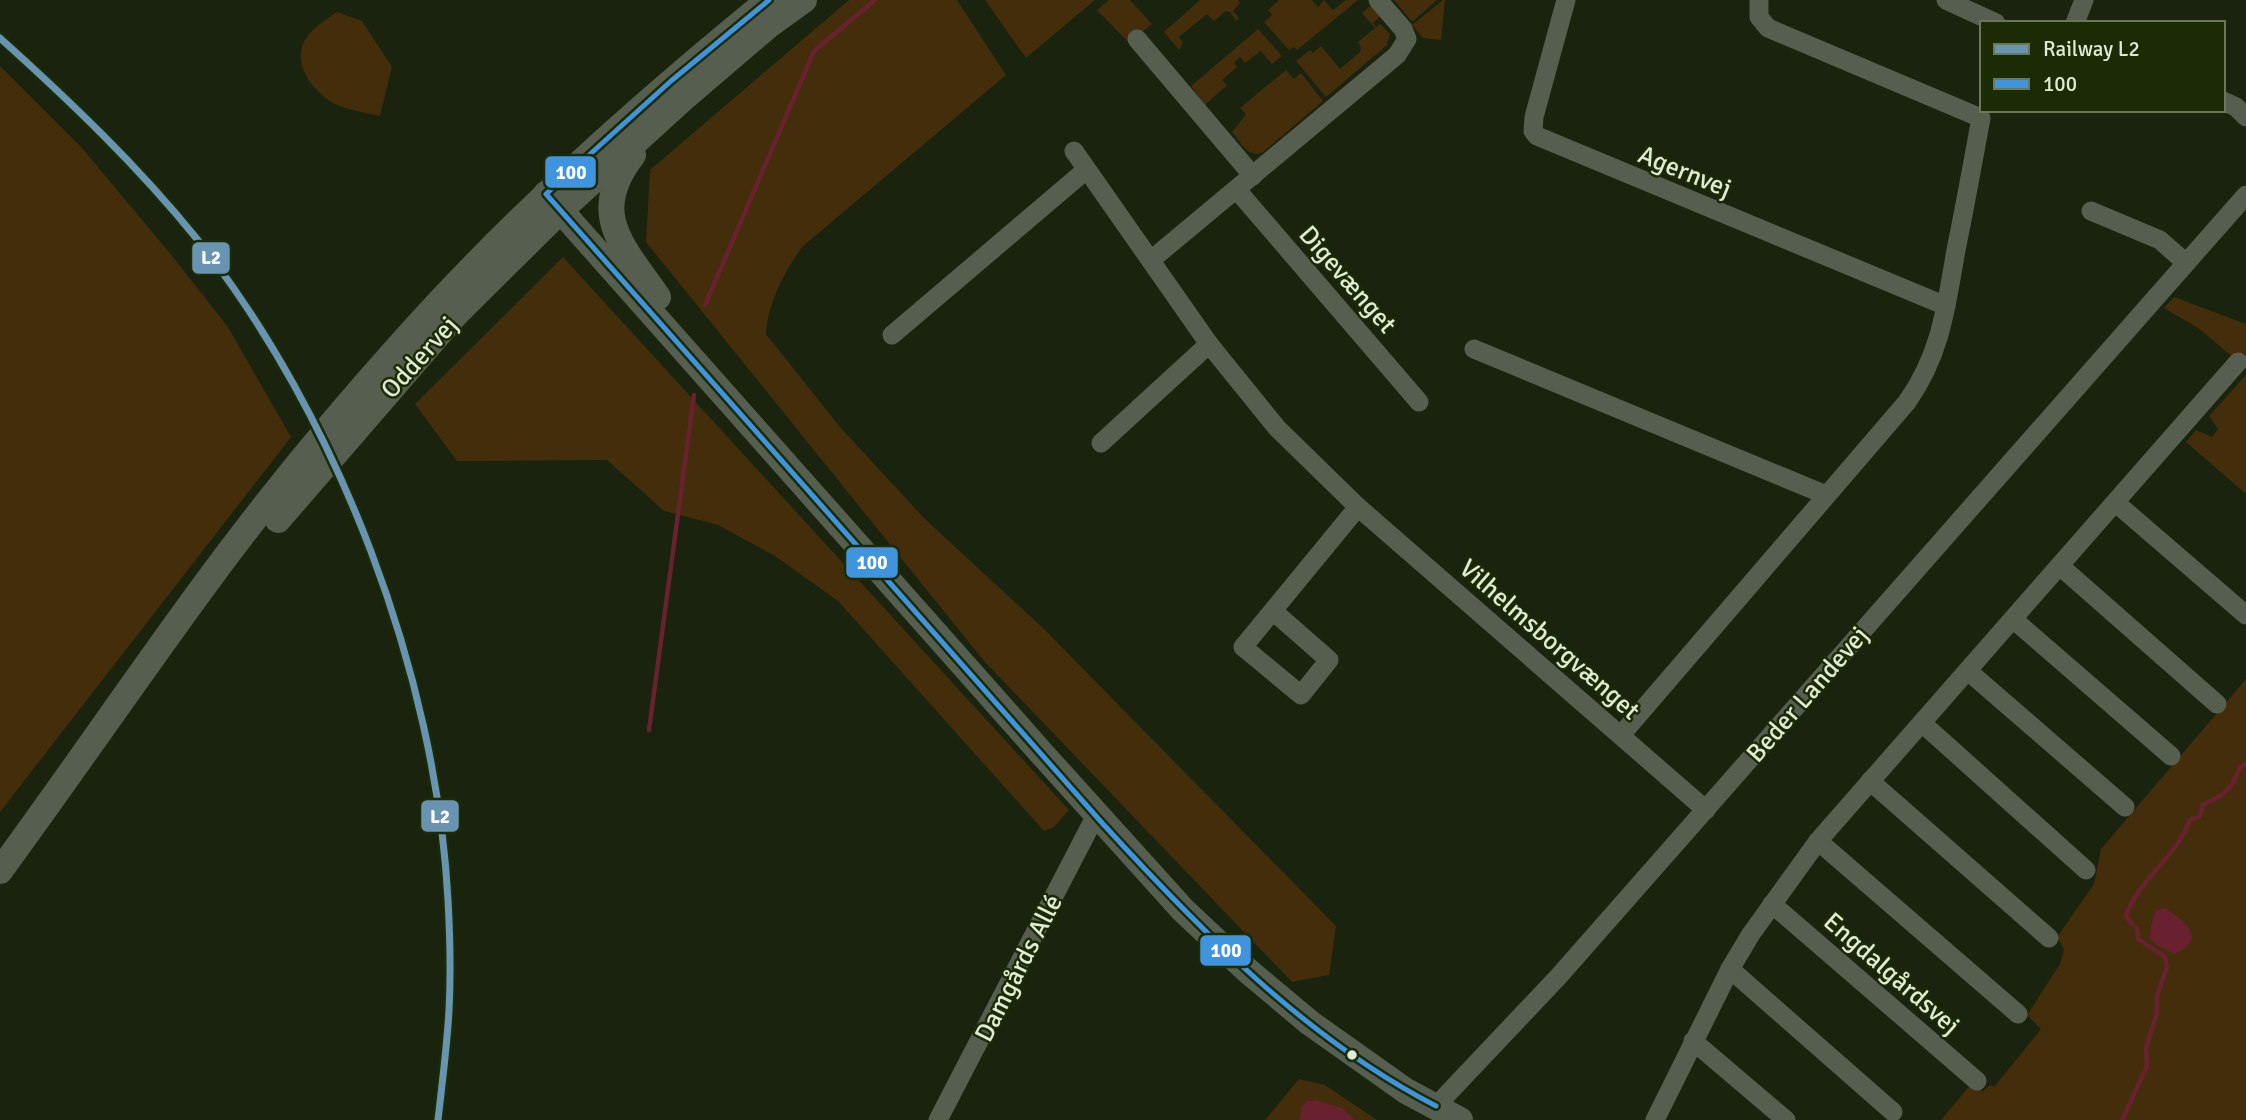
<svg xmlns="http://www.w3.org/2000/svg" width="2246" height="1120" font-family="Signika,sans-serif">
	<rect width="100%" height="100%" fill="#19230d"/>
	<!-- green -->
	<g fill="#432d0b">
		<path d="M 849,0 L 957,0 L 1006,75 L 802,247 C 783,275 769,300 766,334 L 840,427 L 925,519 L 1043,628 L 1336,926 L 1329,975 L 1292,982 L 984,661 L 646,242 L 650,170 Z"/>
		<polygon points="985,0 1095,0 1026,58"/>
		<polygon points="1109,0 1130,0 1152,24 1129,43 1097,10"/>
		<polygon points="1200,0 1238,0 1240,3 1233,11 1239,18 1236,21 1230,12 1226,11 1214,21 1207,14 1179,37 1183,43 1179,50 1164,32"/>
		<polygon points="1279,0 1312,0 1318,7 1324,0 1333,10 1346,0 1358,0 1297,50 1294,47 1289,50 1264,22 1272,15 1268,10"/>
		<polygon points="1394,0 1437,0 1412,22"/>
		<polygon points="1443,0 1445,0 1441,40 1423,38 1412,25"/>
		<polygon points="1372,4 1382,15 1373,23 1376,27 1380,24 1390,34 1387,45 1326,97 1296,61 1310,50 1313,53 1321,46 1340,69 1360,52 1361,47 1358,42 1375,28 1362,13"/>
		<path d="M 337,12 L 362,21 L 392,67 L 380,116 C 368,113 354,111 342,107 C 320,99 295,72 302,47 C 307,31 324,21 337,12 Z"/>
		<polygon points="1258,29 1282,56 1272,64 1261,51 1245,63 1240,57 1234,63 1237,67 1222,80 1227,85 1205,105 1191,86"/>
		<polygon points="0,66 82,148 169,252 228,327 291,437 0,812"/>
		<path d="M 1286,70 L 1294,79 L 1301,73 L 1323,101 L 1262,153 C 1247,157 1241,143 1232,132 L 1246,114 L 1240,108 Z"/>
		<polygon points="563,257 1069,810 1054,827 1044,831 838,601 775,556 718,525 664,511 607,460 457,461 415,404"/>
		<polygon points="2174,297 2246,324 2246,368 2198,328 2164,308"/>
		<polygon points="2246,375 2246,494 2186,442 2196,430 2212,437 2218,429 2209,416"/>
		<polygon points="2246,679 2246,1120 1941,1120 1971,1084 1983,1091 1990,1085 1994,1087 2041,1029 2027,1015 2060,964 2064,949 2057,937 2094,884 2101,849"/>
		<polygon points="1299,1079 1325,1085 1377,1120 1265,1120"/>
	</g>
	<!-- water -->
	<g fill="#692130">
		<path d="M 2165,908 C 2185,921 2209,939 2174,954 L 2158,946 L 2150,939 L 2151,925 L 2156,911 Z"/>
		<polygon points="1315,1100 1342,1108 1354,1120 1300,1120 1301,1107 1307,1101"/>
	</g>
	<g fill="none" stroke-linecap="round" stroke-linejoin="round">
		<!-- stream -->
		<g stroke="#692130" stroke-width="4.5">
			<polyline points="705,305 814,51 875,0"/>
			<polyline points="649,730 694,395"/>
			<path d="M 2132,924 L 2126,916 C 2139,879 2177,856 2190,820 L 2200,816 L 2203,804 C 2223,797 2234,787 2240,767 L 2246,764"/>
			<polyline points="2122,1120 2147,1066 2146,1047 2157,1013 2157,996 2167,967 2165,957 2138,939 2137,928"/>
		</g>
		<!-- street -->
		<g stroke="#565e4f" stroke-width="19">
			<polyline points="1566,0 1534,117 1533,131 1537,136 1946,306"/>
			<polyline points="1946,0 1996,23"/>
			<polyline points="2075,23 2084,0"/>
			<polyline points="1137,39 1253,176"/>
			<polyline points="2223,101 2236,107 2246,117"/>
			<polyline points="1074,151 1209,344 1277,428 1358,507 1706,810"/>
			<polyline points="1237,190 1419,402"/>
			<polyline points="2091,211 2160,240 2186,263"/>
			<polyline points="1151,260 1397,55 1407,39 1403,29 1378,0"/>
			<polyline points="892,335 1086,170"/>
			<polyline points="1474,349 1826,495"/>
			<polyline points="1101,443 1209,344"/>
			<polyline points="2116,503 2246,615"/>
			<polyline points="2060,566 2217,704"/>
			<polyline points="1273,611 1329,660 1301,695 1243,647 1358,507"/>
			<polyline points="2013,619 2171,756"/>
			<polyline points="1968,671 2125,807"/>
			<polyline points="1922,723 2086,870"/>
			<path d="M 1621,735 L 1907,402 C 1941,354 1946,307 1956,250 C 1965,206 1973,162 1981,118 L 1768,28 L 1759,17 L 1759,0"/>
			<polyline points="1870,781 2049,938"/>
			<polyline points="1818,841 2018,1014"/>
			<polyline points="1772,904 1977,1081"/>
			<polyline points="1730,969 1893,1112"/>
			<polyline points="1693,1041 1786,1120"/>
			<polyline points="1436,1106 1559,976 2246,195"/>
			<polyline points="938,1120 1096,815"/>
			<polyline points="1655,1120 1730,969 1751,934 1818,841 2238,362"/>
		</g>
		<!-- secondary -->
		<g stroke="#565e4f" stroke-width="26">
			<path d="M 633,155 C 587,214 623,246 658,297"/>
			<polyline points="546,194 1044,756 1183,910 1248,971 1310,1023 1406,1091 1460,1120"/>
			<polyline points="278,520 456,314 561,210 686,96 768,26 804,0"/>
			<path d="M 0,871 C 68,778 133,683 201,590 C 263,505 331,422 401,344 C 513,218 639,106 769,0"/>
		</g>
		<!-- bus-1 casing -->
		<g stroke="#1a2b05" stroke-width="10">
			<path id="bus-1" d="M 769,0 L 671,81 L 546,194 L 1103,824 C 1201,931 1306,1039 1436,1106"/>
		</g>
		<!-- bus-1 -->
		<use href="#bus-1" stroke="#4094de" stroke-width="5"/>
		<!-- rail-1 casing -->
		<g stroke="#1a2b05" stroke-width="12">
			<path id="rail-1" d="M 0,38 C 70,101 138,166 197,239 C 338,416 436,674 448,900 C 450,936 451,974 449,1010 C 447,1047 442,1084 438,1120"/>
		</g>
		<!-- rail-1 -->
		<use href="#rail-1" stroke="#6994b1" stroke-width="7"/>
	</g>
	<!-- markers -->
	<circle fill="#dfebd5" stroke="#1a2b05" stroke-width="2.5" cx="1352" cy="1055" r="6"/>
	<g text-anchor="middle" stroke-width="5" stroke-linejoin="round" paint-order="stroke">
		<!-- street labels -->
		<g font-size="26" fill="#dfebd5" stroke="#1a2b05">
			<text transform="translate(1685 171) rotate(22)" y="9">Agernvej</text>
			<text transform="translate(1348 279) rotate(49)" y="9">Digevænget</text>
			<text transform="translate(419 357) rotate(-48)" y="9">Oddervej</text>
			<text transform="translate(1550 639) rotate(41)" y="9">Vilhelmsborgvænget</text>
			<text transform="translate(1807 694) rotate(-49)" y="9">Beder Landevej</text>
			<text transform="translate(1018 968) rotate(-63)" y="9">Damgårds Allé</text>
			<text transform="translate(1892 973) rotate(41)" y="9">Engdalgårdsvej</text>
		</g>
	</g>
	<g stroke="#1a2b05" stroke-width="2.5">
		<rect x="544" y="155" width="53" height="34" rx="7" fill="#4094de"/>
		<rect x="191" y="241" width="40" height="34" rx="7" fill="#6994b1"/>
		<rect x="845" y="546" width="54" height="33" rx="7" fill="#4094de"/>
		<rect x="420" y="799" width="40" height="34" rx="7" fill="#6994b1"/>
		<rect x="1199" y="934" width="53" height="33" rx="7" fill="#4094de"/>
	</g>
	<g font-size="19" text-anchor="middle" font-weight="bold" fill="#fff">
		<text x="571" y="179">100</text>
		<text x="211" y="264">L2</text>
		<text x="872" y="569">100</text>
		<text x="440" y="823">L2</text>
		<text x="1226" y="957">100</text>
	</g>
	<!-- legend -->
	<rect x="1980" y="21" width="245" height="91" fill="#1a2b05" stroke="#697858" stroke-width="2"/>
	<rect x="1994" y="44" width="35" height="10" fill="#6994b1" stroke="#697858" stroke-width="2"/>
	<text x="2043" y="56" font-size="21" fill="#dfebd5">Railway L2</text>
	<rect x="1994" y="79" width="35" height="10" fill="#4094de" stroke="#697858" stroke-width="2"/>
	<text x="2043" y="91" font-size="21" fill="#dfebd5">100</text>
</svg>
